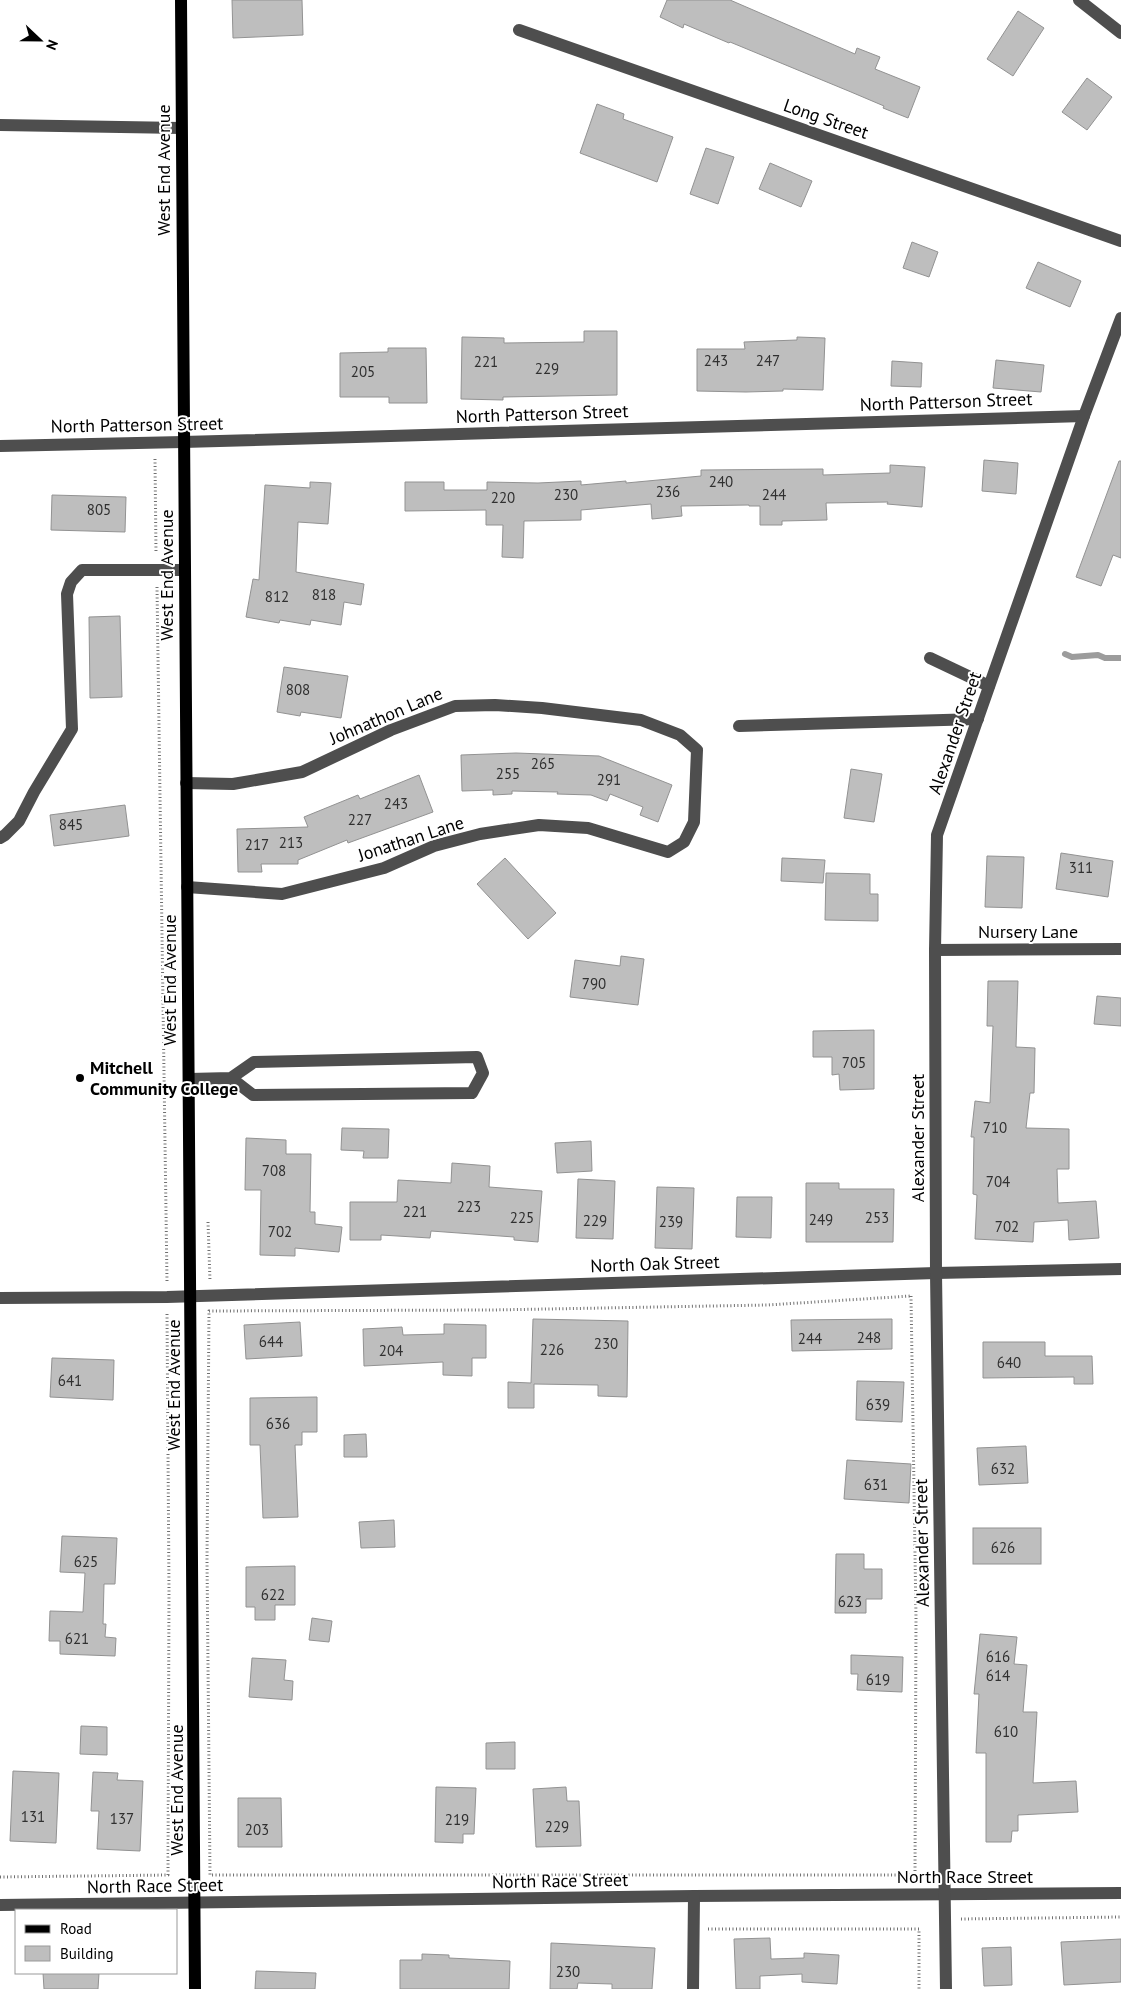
<svg xmlns="http://www.w3.org/2000/svg" width="1121" height="1989" font-family="'PT Sans',sans-serif">
	<rect width="100%" height="100%" fill="#fff"/>
	<g fill="none" stroke-linecap="round" stroke-linejoin="round">
		<!-- stream -->
		<polyline stroke="#9c9c9c" stroke-width="6" points="1065,654 1072,657 1098,655 1105,658 1121,658"/>
	</g>
	<!-- building -->
	<g fill="#bebebe" stroke="#929292">
		<polygon points="232,0 302,0 303,35 233,38"/>
		<polygon points="667,0 730,0 855,54 857,48 880,57 875,69 920,87 908,118 883,108 884,106 851,92 730,42 729,43 684,24 683,28 660,17"/>
		<polygon points="1018,11 1044,28 1013,76 987,59"/>
		<polygon points="1087,78 1112,97 1087,130 1062,112"/>
		<polygon points="597,104 624,114 623,119 673,137 657,182 580,153"/>
		<polygon points="706,148 734,157 718,204 690,194"/>
		<polygon points="770,163 812,181 801,207 759,189"/>
		<polygon points="912,242 938,252 929,277 903,268"/>
		<polygon points="1038,262 1081,281 1070,307 1026,288"/>
		<polygon points="584,331 617,331 617,395 503,397 503,400 461,399 462,337 504,338 504,343 584,342"/>
		<polygon points="797,337 825,338 823,390 783,389 783,391 746,392 697,391 697,349 745,349 744,342 797,340"/>
		<polygon points="388,348 426,348 427,403 389,403 389,397 340,397 340,353 388,352"/>
		<polygon points="996,360 1044,365 1041,392 993,388"/>
		<polygon points="892,361 922,363 921,387 891,386"/>
		<polygon points="984,460 1018,463 1016,494 982,491"/>
		<polygon points="1119,461 1121,461 1121,558 1113,555 1101,586 1076,577"/>
		<polygon points="890,465 925,467 922,507 887,504 888,502 826,503 827,520 782,521 782,525 760,525 760,506 749,506 749,505 681,506 682,516 652,519 651,504 581,510 581,520 524,521 523,558 502,557 503,525 486,525 486,510 405,511 405,482 444,482 444,490 487,490 487,482 538,483 581,481 581,485 626,481 626,483 701,476 701,470 823,469 823,475 890,473"/>
		<polygon points="310,482 331,483 328,524 298,522 296,572 364,584 361,605 344,602 341,625 311,620 310,625 280,620 279,623 246,617 253,579 259,580 265,485 310,488"/>
		<polygon points="52,495 126,497 125,532 51,530"/>
		<polygon points="120,616 122,697 90,698 89,617"/>
		<polygon points="284,667 348,676 341,718 301,712 300,716 277,712"/>
		<polygon points="516,753 599,756 672,785 658,822 640,815 643,807 610,794 607,801 591,795 557,794 558,792 512,791 512,794 493,795 493,790 462,791 461,755"/>
		<polygon points="851,769 882,774 874,822 844,818"/>
		<polygon points="419,775 433,812 348,843 347,840 298,860 298,864 261,864 262,872 238,872 237,829 308,827 304,817 358,795 360,799"/>
		<polygon points="125,805 129,836 54,846 50,815"/>
		<polygon points="1061,853 1113,861 1108,897 1056,889"/>
		<polygon points="987,856 1024,857 1022,908 985,907"/>
		<polygon points="505,858 556,913 528,939 477,884"/>
		<polygon points="782,858 825,860 823,883 781,881"/>
		<polygon points="826,873 870,874 870,894 878,894 878,921 825,920"/>
		<polygon points="621,956 644,959 638,1005 570,997 575,960 620,966"/>
		<polygon points="988,981 1018,981 1016,1047 1035,1048 1034,1093 1030,1093 1026,1128 1069,1129 1069,1169 1057,1169 1058,1203 1096,1201 1099,1238 1069,1240 1068,1220 1034,1222 1033,1242 975,1239 977,1195 973,1194 974,1137 971,1137 975,1101 990,1103 993,1026 987,1026"/>
		<polygon points="1097,996 1121,998 1121,1026 1094,1024"/>
		<polygon points="874,1030 874,1089 840,1090 839,1074 832,1075 832,1057 813,1057 813,1031"/>
		<polygon points="342,1128 389,1129 388,1158 363,1158 364,1151 341,1150"/>
		<polygon points="246,1138 286,1140 286,1154 311,1154 310,1212 315,1212 315,1224 342,1227 339,1252 295,1248 295,1256 260,1255 261,1190 245,1190"/>
		<polygon points="591,1141 592,1171 557,1173 555,1143"/>
		<polygon points="452,1163 490,1166 489,1187 542,1191 538,1242 514,1240 514,1237 431,1231 430,1238 381,1235 381,1240 350,1240 350,1202 397,1202 398,1180 451,1183"/>
		<polygon points="578,1179 615,1181 613,1239 576,1238"/>
		<polygon points="806,1183 839,1183 839,1189 894,1189 893,1242 806,1242"/>
		<polygon points="657,1187 694,1188 692,1249 655,1248"/>
		<polygon points="737,1197 772,1197 771,1238 736,1237"/>
		<polygon points="533,1319 628,1321 627,1397 598,1396 598,1385 534,1384 534,1408 508,1408 508,1382 531,1383"/>
		<polygon points="892,1319 892,1349 792,1351 791,1320"/>
		<polygon points="300,1322 302,1356 246,1359 244,1325"/>
		<polygon points="444,1324 486,1325 486,1358 472,1358 472,1376 443,1375 443,1362 364,1366 363,1329 402,1327 403,1335 444,1334"/>
		<polygon points="983,1342 1045,1342 1045,1356 1092,1356 1093,1384 1074,1384 1074,1377 983,1378"/>
		<polygon points="52,1358 114,1360 113,1400 50,1397"/>
		<polygon points="857,1381 904,1382 902,1422 856,1420"/>
		<polygon points="317,1397 317,1432 302,1432 302,1445 295,1445 298,1517 263,1518 260,1445 250,1445 250,1398"/>
		<polygon points="366,1434 367,1457 344,1457 344,1435"/>
		<polygon points="1026,1446 1028,1483 979,1485 977,1448"/>
		<polygon points="847,1460 911,1464 909,1503 844,1499"/>
		<polygon points="394,1520 395,1547 361,1548 359,1522"/>
		<rect x="973" y="1528" width="68" height="36"/>
		<polygon points="62,1536 117,1538 115,1584 104,1584 103,1624 106,1624 105,1637 116,1638 115,1656 60,1654 60,1641 49,1641 50,1611 83,1612 85,1573 60,1572"/>
		<polygon points="836,1554 864,1554 864,1569 882,1569 882,1599 866,1599 866,1613 835,1613"/>
		<polygon points="295,1566 295,1605 275,1605 275,1620 255,1620 255,1607 246,1607 246,1567"/>
		<polygon points="312,1618 332,1621 329,1642 309,1640"/>
		<polygon points="980,1634 1017,1637 1014,1664 1027,1665 1023,1712 1037,1712 1033,1783 1076,1781 1078,1812 1018,1815 1018,1831 1012,1831 1011,1842 986,1842 986,1753 976,1753 979,1694 974,1694"/>
		<polygon points="851,1655 903,1657 902,1692 857,1690 858,1674 851,1674"/>
		<polygon points="252,1658 286,1660 284,1680 293,1681 292,1700 249,1697"/>
		<polygon points="81,1726 107,1727 107,1755 80,1754"/>
		<polygon points="515,1742 515,1769 486,1769 486,1743"/>
		<polygon points="13,1771 59,1773 56,1843 10,1841"/>
		<polygon points="93,1772 118,1773 117,1780 143,1781 140,1851 97,1849 99,1811 91,1811"/>
		<polygon points="436,1787 476,1788 474,1834 463,1834 463,1843 435,1842"/>
		<polygon points="566,1787 567,1801 579,1801 581,1846 536,1847 533,1789"/>
		<polygon points="238,1798 281,1798 282,1847 238,1847"/>
		<polygon points="770,1938 771,1959 804,1958 804,1953 839,1955 837,1984 802,1982 802,1974 760,1976 760,1989 736,1989 734,1939"/>
		<polygon points="1121,1939 1121,1982 1064,1985 1061,1942"/>
		<polygon points="551,1943 655,1948 652,1989 612,1989 612,1984 578,1983 577,1989 550,1989"/>
		<polygon points="1011,1947 1012,1985 984,1986 982,1948"/>
		<polygon points="422,1954 449,1955 449,1958 510,1961 509,1989 400,1989 400,1960 422,1960"/>
		<polygon points="256,1971 316,1973 315,1989 255,1989"/>
		<polygon points="43,1973 99,1973 98,1989 44,1989"/>
	</g>
	<g fill="none" stroke-linecap="round" stroke-linejoin="round">
		<!-- path -->
		<g stroke="#707070" stroke-width="3" stroke-dasharray="1 2.5" stroke-linecap="butt">
			<polyline points="155,459 156,553"/>
			<polyline points="157,587 167,1281"/>
			<polyline points="208,1222 210,1281"/>
			<polygon points="911,1296 916,1618 915,1875 210,1875 207,1560 209,1311 492,1310 767,1305"/>
			<polyline points="0,1877 168,1875 169,1591 167,1312"/>
			<polyline points="961,1919 1121,1917"/>
			<polyline points="708,1929 919,1929 919,1989"/>
		</g>
		<!-- minor -->
		<g stroke="#4e4e4e" stroke-width="12">
			<polyline points="1079,0 1121,33"/>
			<polyline points="519,30 1121,241"/>
			<polyline points="0,125 181,128"/>
			<polyline points="0,446 183,442 1084,416"/>
			<polyline points="930,658 989,686"/>
			<polyline points="739,726 978,719"/>
			<polyline points="186,783 233,784 302,772 391,730 455,706 495,705 542,708 641,720 680,735 697,750 694,822 684,842 668,852 588,828 539,825 480,834 434,846 384,868 282,894 187,887"/>
			<polyline points="0,838 5,835 19,821 34,792 72,729 67,594 71,582 82,570 185,570"/>
			<polyline points="935,950 1121,949"/>
			<polyline points="189,1079 231,1078 253,1095 472,1093 483,1073 477,1057 254,1062 231,1078"/>
			<polyline points="0,1298 167,1297 936,1273 1121,1269"/>
			<polyline points="0,1905 694,1896 1121,1893"/>
			<polyline points="693,1989 694,1896"/>
			<polyline points="946,1989 936,1273 935,950 937,835 1084,416 1121,318"/>
		</g>
		<!-- major -->
		<polyline stroke="#000" stroke-width="12" points="181,0 195,1989"/>
	</g>
	<!-- markers -->
	<circle fill="#000" stroke="#fff" stroke-width="2" cx="80" cy="1078" r="5"/>
	<g text-anchor="middle" stroke-width="4" stroke-linejoin="round" paint-order="stroke">
		<!-- number labels -->
		<g font-size="15" fill="#303030">
			<text x="716" y="366">243</text>
			<text x="768" y="366">247</text>
			<text x="486" y="367">221</text>
			<text x="547" y="374">229</text>
			<text x="363" y="377">205</text>
			<text x="721" y="487">240</text>
			<text x="668" y="497">236</text>
			<text x="566" y="500">230</text>
			<text x="774" y="500">244</text>
			<text x="503" y="503">220</text>
			<text x="99" y="515">805</text>
			<text x="324" y="600">818</text>
			<text x="277" y="602">812</text>
			<text x="298" y="695">808</text>
			<text x="543" y="769">265</text>
			<text x="508" y="779">255</text>
			<text x="609" y="785">291</text>
			<text x="396" y="809">243</text>
			<text x="360" y="825">227</text>
			<text x="71" y="830">845</text>
			<text x="291" y="848">213</text>
			<text x="257" y="850">217</text>
			<text x="1081" y="873">311</text>
			<text x="594" y="989">790</text>
			<text x="854" y="1068">705</text>
			<text x="995" y="1133">710</text>
			<text x="274" y="1176">708</text>
			<text x="998" y="1187">704</text>
			<text x="469" y="1212">223</text>
			<text x="415" y="1217">221</text>
			<text x="522" y="1223">225</text>
			<text x="877" y="1223">253</text>
			<text x="821" y="1225">249</text>
			<text x="595" y="1226">229</text>
			<text x="671" y="1227">239</text>
			<text x="1007" y="1232">702</text>
			<text x="280" y="1237">702</text>
			<text x="869" y="1343">248</text>
			<text x="810" y="1344">244</text>
			<text x="271" y="1347">644</text>
			<text x="606" y="1349">230</text>
			<text x="552" y="1355">226</text>
			<text x="391" y="1356">204</text>
			<text x="1009" y="1368">640</text>
			<text x="70" y="1386">641</text>
			<text x="878" y="1410">639</text>
			<text x="278" y="1429">636</text>
			<text x="1003" y="1474">632</text>
			<text x="876" y="1490">631</text>
			<text x="1003" y="1553">626</text>
			<text x="86" y="1567">625</text>
			<text x="273" y="1600">622</text>
			<text x="850" y="1607">623</text>
			<text x="77" y="1644">621</text>
			<text x="998" y="1662">616</text>
			<text x="998" y="1681">614</text>
			<text x="878" y="1685">619</text>
			<text x="1006" y="1737">610</text>
			<text x="33" y="1822">131</text>
			<text x="122" y="1824">137</text>
			<text x="457" y="1825">219</text>
			<text x="557" y="1832">229</text>
			<text x="257" y="1835">203</text>
			<text x="568" y="1977">230</text>
		</g>
		<!-- street labels -->
		<g font-size="18" fill="#000" stroke="#fff">
			<text transform="translate(826 119) rotate(19)" y="6">Long Street</text>
			<text transform="translate(164 170) rotate(-90)" y="6">West End Avenue</text>
			<text transform="translate(946 402) rotate(-2)" y="6">North Patterson Street</text>
			<text transform="translate(542 414) rotate(-2)" y="6">North Patterson Street</text>
			<text transform="translate(137 425) rotate(-1)" y="6">North Patterson Street</text>
			<text transform="translate(167 575) rotate(-90)" y="6">West End Avenue</text>
			<text transform="translate(386 716) rotate(-23)" y="6">Johnathon Lane</text>
			<text transform="translate(955 733) rotate(-71)" y="6">Alexander Street</text>
			<text transform="translate(411 839) rotate(-18)" y="6">Jonathan Lane</text>
			<text x="1028" y="938">Nursery Lane</text>
			<text transform="translate(170 980) rotate(-90)" y="6">West End Avenue</text>
			<text transform="translate(918 1138) rotate(-90)" y="6">Alexander Street</text>
			<text transform="translate(655 1264) rotate(-2)" y="6">North Oak Street</text>
			<text transform="translate(174 1385) rotate(-90)" y="6">West End Avenue</text>
			<text transform="translate(922 1543) rotate(-91)" y="6">Alexander Street</text>
			<text transform="translate(177 1790) rotate(-90)" y="6">West End Avenue</text>
			<text x="965" y="1883">North Race Street</text>
			<text transform="translate(560 1881) rotate(-1)" y="6">North Race Street</text>
			<text transform="translate(155 1886) rotate(-1)" y="6">North Race Street</text>
		</g>
		<!-- poi labels -->
		<g font-size="18" font-weight="bold" fill="#000" stroke="#fff" text-anchor="start">
			<text x="90" y="1074">Mitchell<tspan x="90" dy="21">Community College</tspan></text>
		</g>
	</g>
	<!-- legend -->
	<rect x="15" y="1909" width="162" height="65" fill="#ffffff" stroke="#999999"/>
	<rect x="25" y="1925" width="25" height="8" fill="#000000" stroke="#999999"/>
	<text x="60" y="1934" font-size="15" fill="#000000">Road</text>
	<rect x="25" y="1946" width="25" height="15" fill="#bebebe" stroke="#999999"/>
	<text x="60" y="1959" font-size="15" fill="#000000">Building</text>
	<!-- north arrow -->
	<g transform="translate(40 40) rotate(112)" stroke="#ffffff" stroke-width="4" paint-order="stroke">
	<path d="M0-4L9 19L0 12L-9 19Z" fill="#000000"/>
	<text y="-8" font-size="14" font-weight="bold" text-anchor="middle" fill="#000000">N</text>
	</g>
</svg>
